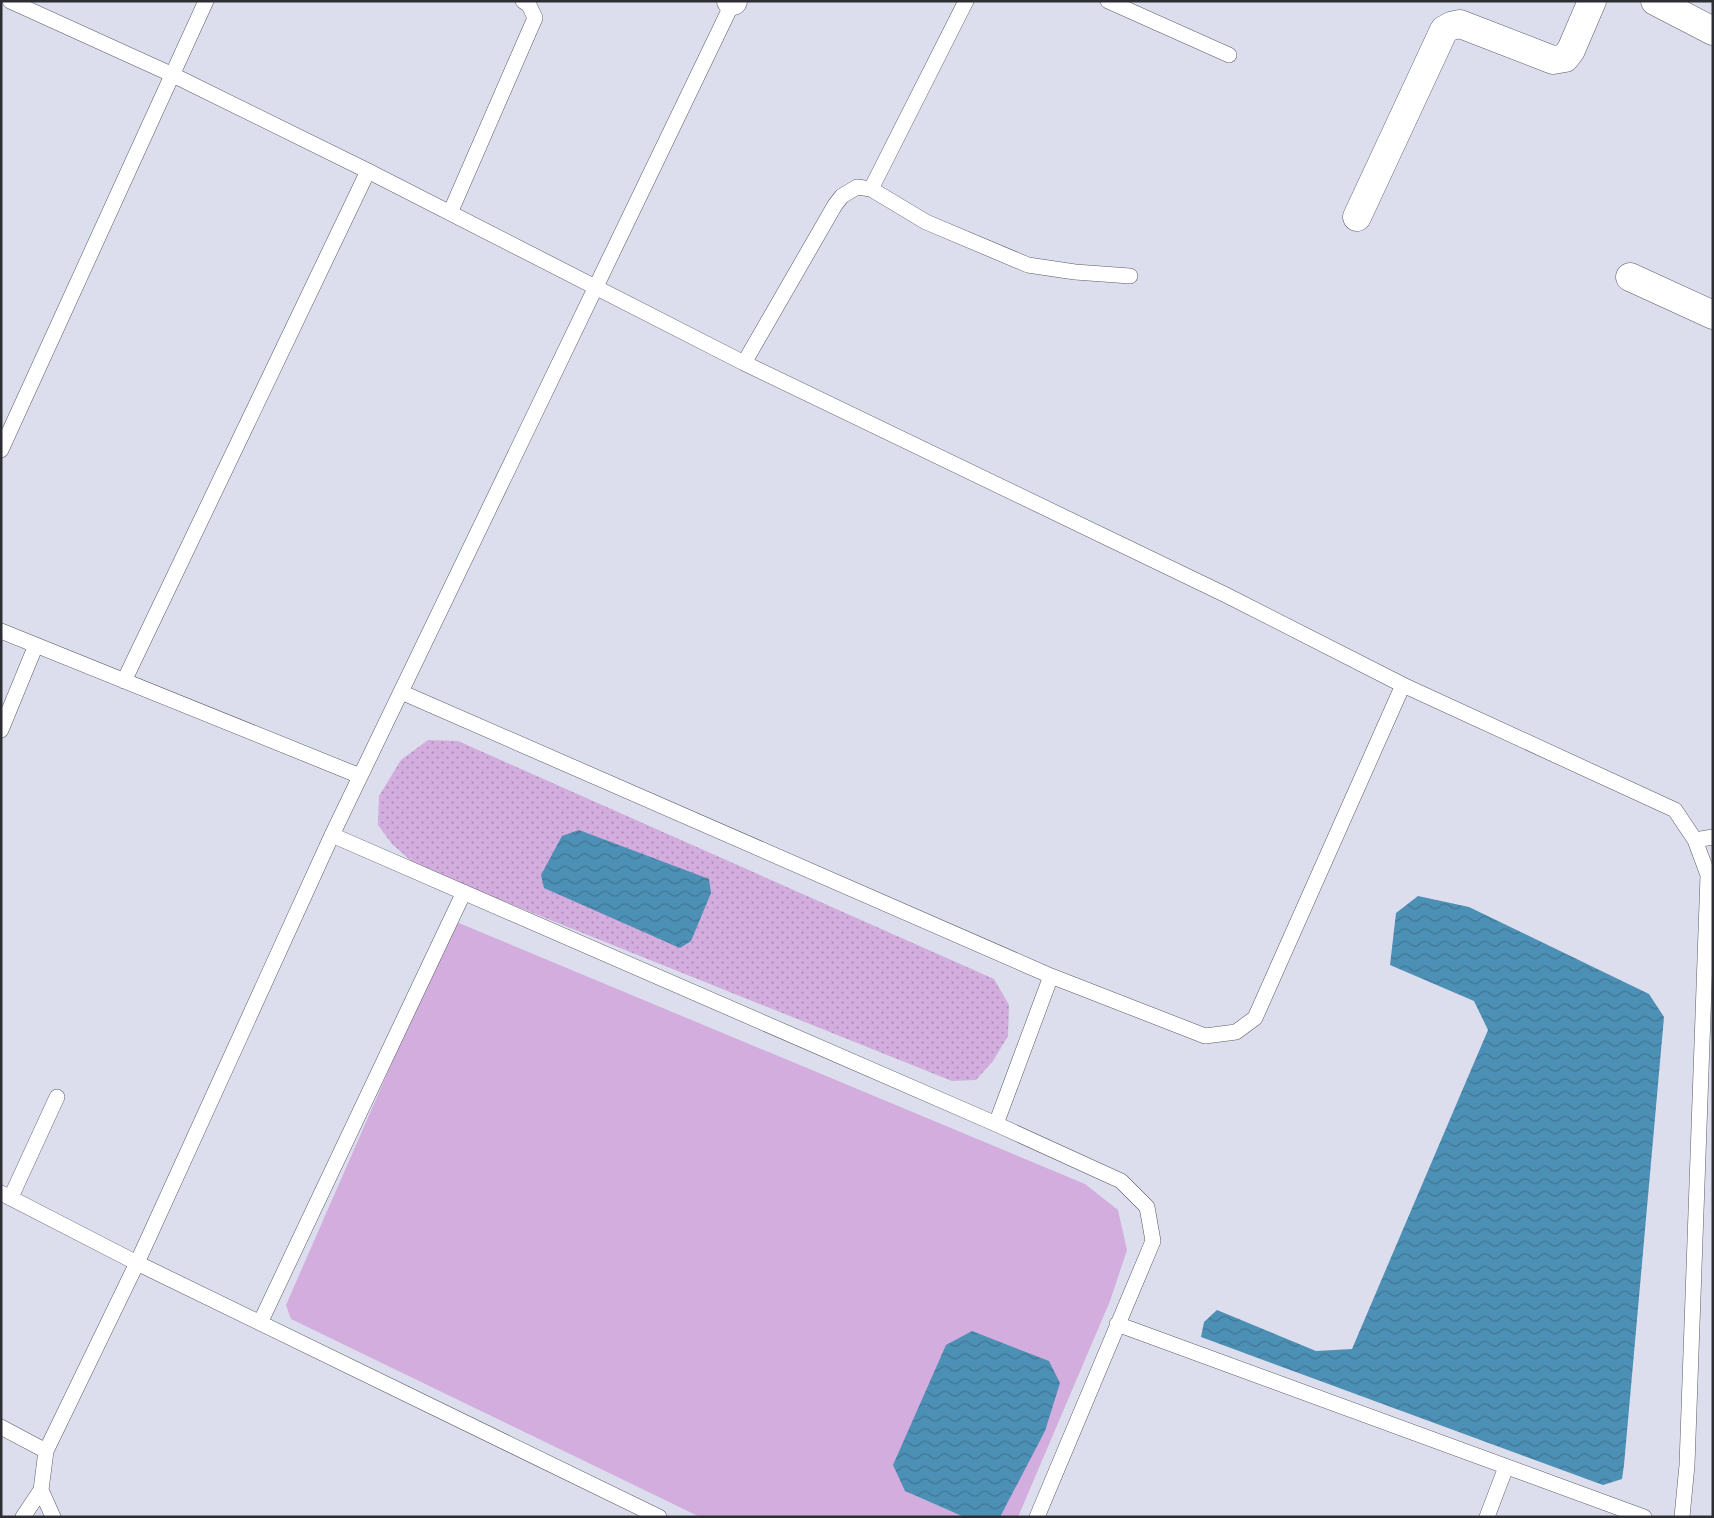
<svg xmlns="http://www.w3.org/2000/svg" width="1714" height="1518" font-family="Raleway,sans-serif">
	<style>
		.grass { fill: #d2addd }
		.park { fill: url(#park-dots) }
		.water { fill: url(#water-waves) }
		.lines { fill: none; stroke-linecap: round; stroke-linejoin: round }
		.lane-casing { stroke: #595b67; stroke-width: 16 }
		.street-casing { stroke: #595b67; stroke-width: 29 }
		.secondary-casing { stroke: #595b67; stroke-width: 29 }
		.lane { stroke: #fff; stroke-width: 15 }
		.street { stroke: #fff; stroke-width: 28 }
		.secondary { stroke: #fff; stroke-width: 28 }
	</style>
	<defs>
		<pattern id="park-dots" width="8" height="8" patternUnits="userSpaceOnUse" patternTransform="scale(1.25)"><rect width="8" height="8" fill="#d2addd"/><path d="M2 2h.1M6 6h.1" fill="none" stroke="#ab8db4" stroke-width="1.8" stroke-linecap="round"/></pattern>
		<pattern id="water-waves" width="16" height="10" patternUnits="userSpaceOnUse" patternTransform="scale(1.25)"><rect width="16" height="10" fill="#4d90b6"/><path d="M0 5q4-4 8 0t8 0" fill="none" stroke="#407695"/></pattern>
	</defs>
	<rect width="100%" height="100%" fill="#dcdeed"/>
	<path class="grass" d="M454,921l631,263 33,26 9,40 -17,51 -92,216h-18l-95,-26 59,26h-264l-409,-198 -5,-14z"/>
	<path class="park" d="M428,740l30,1 536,238 15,26 -1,31 -15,25 -17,19 -24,1 -534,-214 -26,-23 -14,-19 1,-29 22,-36z"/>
	<path class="water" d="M579,830l130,49 2,14 -20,48 -11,7 -136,-60 -3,-13 21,-39z
		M1418,896l51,11 180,87 15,23 -40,448 -2,14 -19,6 -402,-148 3,-15 13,-12 99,41 36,-2 136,-319 -14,-29 -84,-36 6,-52z
		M972,1331l77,30 11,22 -15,48 -45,86h-36l-59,-26 -12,-26 53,-120z"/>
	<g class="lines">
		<defs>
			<path id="lane" d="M10,1l163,74 195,96 376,192 482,232 177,90 272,125 20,30 13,35 -21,590 -5,52
				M1108,1l121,54
				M871,189l95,-188
				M450,213l85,-195 -6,-13 -6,-4
				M744,363l91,-158 7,-9 15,-9 14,2 55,33 102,43 47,7 55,4
				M1,450l205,-449
				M1,631l359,145
				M124,681l244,-510
				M401,692l650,284 154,60 31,-4 19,-14 148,-333
				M1,730l35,-85
				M332,835l664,289 125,57 26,26 6,34 -116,276
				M1695,840l18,-3
				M996,1124l55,-148
				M1,1193l136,70 522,254
				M11,1197l46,-100
				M260,1323l204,-431
				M1117,1324l527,193
				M1,1427l45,24
				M23,1517l18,-27
				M53,1517l-12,-27 5,-39 91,-188 195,-428 401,-833
				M1487,1517l19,-50"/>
			<path id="street" d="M1655,1l58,30
				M1357,217l87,-187 7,-4 9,-2 93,36 12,-2 6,-8 21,-49
				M1630,277l83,38"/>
			<path id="secondary" d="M731,1h2"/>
		</defs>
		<use href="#lane" class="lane-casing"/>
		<use href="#street" class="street-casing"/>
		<use href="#secondary" class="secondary-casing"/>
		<use href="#lane" class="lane"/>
		<use href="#street" class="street"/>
		<use href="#secondary" class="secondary"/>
	</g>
	<rect width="1714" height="1518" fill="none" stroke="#2d2e34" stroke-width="5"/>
</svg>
